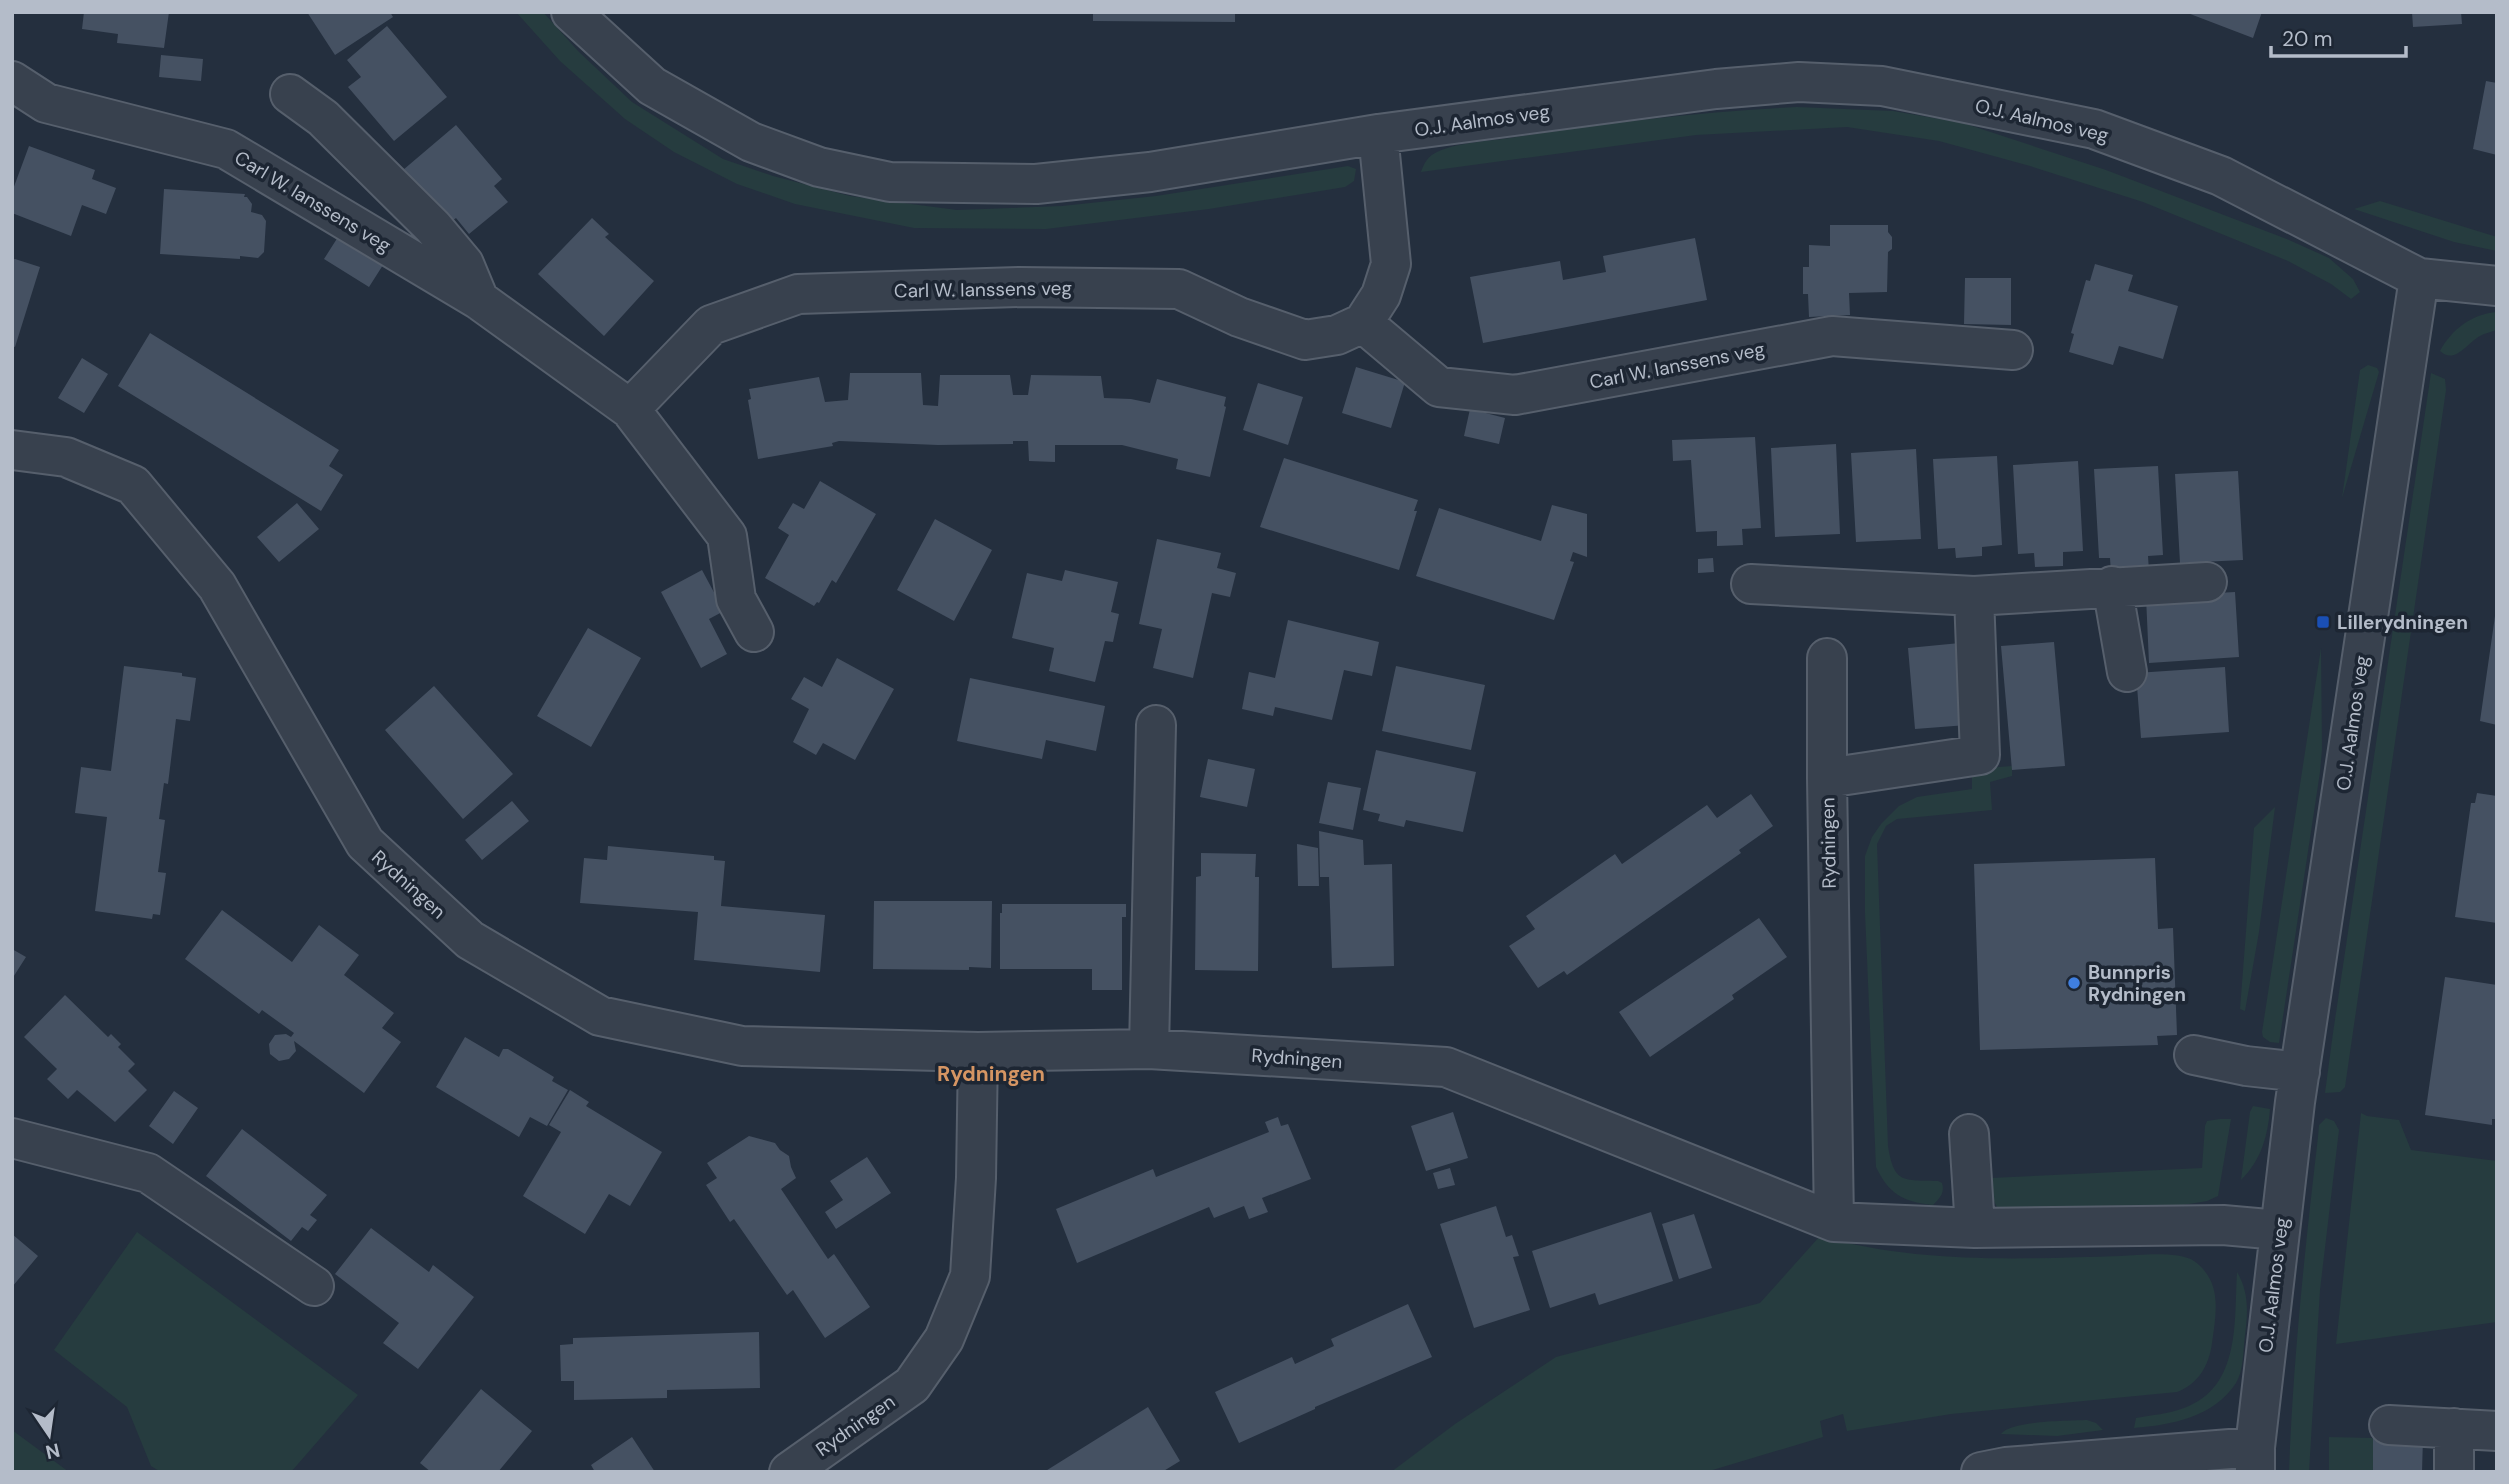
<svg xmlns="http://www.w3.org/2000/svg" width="2509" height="1484" font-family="'DM Sans',sans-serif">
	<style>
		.green { fill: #263c3f }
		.building { fill: #455162 }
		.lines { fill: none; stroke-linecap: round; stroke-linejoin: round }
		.minor-casing { stroke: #565f6c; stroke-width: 42 }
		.minor { stroke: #38414e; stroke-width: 38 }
		.transit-dot { fill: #1a4fb4; stroke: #1d2633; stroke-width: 2.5 }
		.shop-dot { fill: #3f7fe0; stroke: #1d2633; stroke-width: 2.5 }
		.labels { text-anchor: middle; stroke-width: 7; stroke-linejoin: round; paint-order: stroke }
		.street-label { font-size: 19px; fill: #b4bcc9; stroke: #1d2633 }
		.poi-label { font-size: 19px; font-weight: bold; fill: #b4bcc9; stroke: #1d2633; text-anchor: start }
		.neighbourhood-label { font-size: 21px; font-weight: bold; fill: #d59563; stroke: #1d2633 }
	</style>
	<rect width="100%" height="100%" fill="#242f3e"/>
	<path class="green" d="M516,12h27l35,39 54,51 91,57 50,17 77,20 107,14 105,-4 94,-10 192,-30 8,3 -2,12 -9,6 -136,22 -163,20 -132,-1 -119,-24 -58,-20 -63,-32 -49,-33 -65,-58z
		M1797,107l96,4 70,12 143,47 183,70 40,18 24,21 7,13 -9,7 -20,-15 -43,-23 -145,-59 -113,-36 -91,-25 -92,-14 -151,8 -275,37c3,-9 7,-16 16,-20 20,-10 56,-11 79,-15 93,-15 187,-25 281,-30z
		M2380,201l117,36v14l-43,-9 -100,-33z
		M2497,312v18c-6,2 -12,3 -17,6 -13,7 -25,29 -40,15 12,-22 32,-37 57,-39z
		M2368,365l9,3 2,4 -37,126 18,-128z
		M2431,373l14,6 1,11 -101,697 -5,5 -15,1 8,-60z
		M2321,648l1,101 -2,23 -41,271 -9,-1 -7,-5 -1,-5z
		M2012,766v10l-22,6 2,28 -95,9 -11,7 -9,18 11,302c6,38 15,34 50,35l4,2c3,10 -2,15 -9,22 -30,-3 -44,-11 -57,-38l-11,-254v-57l7,-19 9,-13 18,-18 18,-9 55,-8v-20z
		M2275,807l-16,125 -14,79 -5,-2 14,-181z
		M2253,1106l17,3c-2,26 -9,52 -29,71l9,-68z
		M2361,1113l6,3 32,4 12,30 86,11v161l-161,22z
		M2326,1118l8,3 5,9 -19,160 -11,182h-20c4,-112 16,-224 29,-335l1,-12z
		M2220,1119h11l-13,77 -11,5 -24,4 -168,3 -18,-1 -6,-12v-17l211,-10 3,-42 2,-5z
		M137,1232l221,163 -67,77h-130l-10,-6 -24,-59 -73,-57z
		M1820,1236c98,28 200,23 301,20 18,-1 58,-5 73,5 29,21 22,52 18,82 -3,23 -14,41 -35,49l-226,22 -104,17 -4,-17 -23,7 3,16 -117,35h-315l64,-48 101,-67 204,-54z
		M2237,1272c12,20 11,40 8,63 -2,15 -1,35 -9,48 -22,34 -65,42 -102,45l2,-10c16,-3 32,-4 48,-10 57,-21 50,-86 53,-136z
		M2087,1420l9,3 7,7 -46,6 -56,-2c10,-14 69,-13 86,-14z
		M12,1430l57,42h-57z
		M2329,1437l44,1v34h-44z"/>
	<path class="building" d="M84,12h85l-5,36 -47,-5 1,-9 -36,-5z
		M307,12h83l3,5 -58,38z
		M1093,12h142v10l-142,-1z
		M2185,12h77l-9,26z
		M2412,12h49l1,12 -49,3z
		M387,26l60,71 -53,44 -46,-54 13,-10 -14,-17z
		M161,55l42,4 -2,22 -42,-4z
		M2486,81l11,2v72l-24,-6z
		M456,125l46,54 -8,7 14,16 -39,32 -13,-16 -8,6 -45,-54z
		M29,146l66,24 -3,9 24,9 -10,26 -24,-9 -11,31 -59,-23v-21z
		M164,189l81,5 -1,3h3l5,7 -1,8 11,3 4,6 -2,31 -6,6 -18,-2v3l-80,-5z
		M592,218l17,16 -4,3 49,44 -50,55 -66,-62z
		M1830,225h58v7l4,5v12l-4,3 -1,40 -38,1 1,22 -41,2 -1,-23h-5v-27h6v-22l21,1z
		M338,237l45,28 -14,22 -45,-28z
		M1695,238l12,62 -224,43 -13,-66 90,-16 3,19 43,-8 -3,-16z
		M15,259l25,8 -25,80 -3,-1v-86z
		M2095,264l38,11 -5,16 50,15 -15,53 -44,-13 -6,19 -44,-13 5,-18 -3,-1 15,-53 4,1z
		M1965,278h46v47l-47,-1z
		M150,333l189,117 -10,16 14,9 -22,36 -203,-125z
		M82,358l26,16 -24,39 -26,-15z
		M1356,367l49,15 -14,46 -49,-15z
		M850,373h71l2,32 15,1 2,-31h70l3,20h15l3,-20 70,1 3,22 27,1 19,4 7,-24 69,18 -2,9 2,1 -16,70 -34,-8 2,-10 -56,-14h-67v17l-26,-1 -1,-20h-15v3l-75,1 -99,-4 -7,2 1,3 -75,13 -10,-59 3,-1 -2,-10 70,-12 6,25 23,-2z
		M1258,383l45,14 -15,48 -45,-15z
		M1470,409l35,9 -6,26 -35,-8z
		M1755,437l6,91 -19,1 1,16 -26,1v-15l-21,1 -5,-72 -18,1 -1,-21z
		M1836,444l4,90 -65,3 -4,-89z
		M1916,449l5,90 -65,3 -5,-89z
		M1997,456l5,89 -20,2v9l-26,2 -1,-10 -17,1 -5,-90z
		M1284,458l134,42 -4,11h3l-18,59 -139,-43z
		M2078,461l5,90 -20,1v14l-28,1 -1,-14 -16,1 -5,-89z
		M2158,466l5,89 -15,1 1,15 -38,2 -1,-15h-11l-5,-89z
		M2238,471l5,89 -63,3 -5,-89z
		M820,481l56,33 -40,69 -4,-3 -13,23 -2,-1 -3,4 -49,-28 24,-43 -11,-7 15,-25 11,6z
		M297,503l22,26 -40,33 -22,-25z
		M1552,505l35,9v43l-14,-5 -3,9 4,1 -20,58 -138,-44 23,-68 102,33z
		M935,519l57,31 -38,71 -57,-31z
		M1157,539l64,14 -4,15 19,5 -6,24 -18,-4 -19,85 -40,-10 9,-39 -23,-5z
		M1713,558l1,14 -16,1v-14z
		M702,570l22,41 -15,8 18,35 -26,14 -40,-76z
		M1065,570l53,12 -7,30 8,2 -6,28 -8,-1 -10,41 -46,-11 5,-23 -42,-10 15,-65 35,8z
		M2235,592l4,65 -90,6 -3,-66z
		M2495,616h2v109l-17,-4z
		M1288,620l91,22 -7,34 -28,-6 -12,50 -57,-13 -2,9 -31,-7 7,-37 26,6z
		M588,628l53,30 -50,89 -54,-31z
		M2054,642l11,124 -53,4 -11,-124z
		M1960,643l7,82 -52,4 -7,-81z
		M837,658l57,31 -39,71 -32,-17 -7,12 -23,-13 16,-33 -18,-10 13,-22 18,10z
		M124,666l58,7v3l14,2 -6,43 -14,-2 -8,65 -4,-1 -5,36 6,1 -7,52 8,1 -6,42 -7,-1 -1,5 -57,-8 12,-94 -32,-4 6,-46 30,4z
		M1396,666l89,19 -14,65 -89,-19z
		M2225,667l4,65 -88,6 -5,-65z
		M970,678l135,28 -9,45 -50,-11 -4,19 -85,-18z
		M434,686l79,88 -50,45 -78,-89z
		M1376,750l100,22 -13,60 -57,-12 -2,7 -26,-6 2,-7 -17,-4z
		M1208,759l47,10 -8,38 -47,-10z
		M1328,782l33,6 -8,42 -34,-7z
		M2477,793l20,3v127l-42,-6 16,-114h4z
		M1751,794l22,32 -34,24 2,3 -174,122 -3,-4 -26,17 -29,-42 26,-17 -9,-13 89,-62 7,10 85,-59 10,13z
		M512,801l17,20 -47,39 -17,-20z
		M1319,831l44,9 1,25 28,-1 2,102 -62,2 -3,-91h-9z
		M1297,844l21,4 1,38h-21z
		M608,846l106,10v4l11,1 -4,45 104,9 -5,57 -126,-12 4,-48 -118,-9 4,-45 23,2z
		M1201,853l55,1 -1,23h4l-1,94 -63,-1 1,-93 5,-1z
		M2155,858l3,71 15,-1 4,107 -20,1 1,9 -178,5 -6,-186z
		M874,901h118l-1,67 -22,-1v3l-96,-1z
		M1002,904h124v13h-4v73h-30v-21h-92v-56h2z
		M222,910l70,52 27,-37 40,30 -15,20 50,38 -12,15 19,14 -37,51 -70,-52 2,10 -7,8 -10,2 -9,-7 -1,-10 6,-9 11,-1 5,3 3,-4 -32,-23 -3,4 -74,-55z
		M1759,918l28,39 -55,38 2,4 -84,58 -31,-45z
		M12,949l14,8 -14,22z
		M2445,977l52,8v134h-5v6l-67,-10z
		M65,995l43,42 3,-3 10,10 -3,3 17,17 -7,7 19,19 -32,32 -38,-32 -9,9 -21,-20 10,-10 -33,-32z
		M465,1037l34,20 4,-8h5l46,28 -2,4 16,9 -21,36 -17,-9 -11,20 -83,-50z
		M570,1090l19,12 -3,4 76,46 -32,54 -21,-12 -24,40 -62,-38 38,-64 -12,-7z
		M174,1091l24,17 -25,36 -24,-18z
		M1453,1112l15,46 -42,13 -15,-45z
		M1278,1117l3,9 7,-2 23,55 -49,19 6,14 -19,7 -5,-13 -30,12 -5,-11 -132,56 -21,-54 97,-40 3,8 113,-45 -4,-10z
		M242,1129l85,66 -17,20 7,5 -9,11 -6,-4 -11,14 -85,-65z
		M749,1136l26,7 5,7 9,6 2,11 5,11 -15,11 47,70 6,-5 36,53 -45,31 -32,-48 -6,5 -53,-76 -4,3 -24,-37 11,-7 -10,-15z
		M867,1157l24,36 -55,36 -11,-17 18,-12 -13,-19z
		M1450,1168l5,17 -17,4 -5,-16z
		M1496,1206l10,31 6,-2 7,21 -6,1 17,53 -56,18 -34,-104z
		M1651,1212l22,69 -74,24 -4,-12 -45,15 -18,-57z
		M1694,1214l18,54 -33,11 -17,-55z
		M371,1228l58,44 4,-7 41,32 -56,72 -35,-26 16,-20 -64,-49z
		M12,1234l26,22 -26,31z
		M1408,1304l24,53 -117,50v2l-76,34 -24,-51 77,-35 3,7 39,-18 -3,-7z
		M759,1332l1,56 -93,2v8l-93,2v-19h-13l-1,-36 13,-1v-6z
		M481,1389l51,42 -34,41h-67l-11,-9z
		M1148,1407l32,54 -18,11h-118z
		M632,1437l23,35h-60l-4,-7z
		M2373,1438h50l-1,34h-49z"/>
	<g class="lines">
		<defs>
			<path id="minor" d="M571,12l81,74 99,56 68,25 71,15 146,2 114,-12 228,-38 338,-45 83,-7 83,4 212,43 127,47 198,102 78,8
				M12,81l34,22 180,46 253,151 151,109 97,127 9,63 18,33
				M290,94l33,24 110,109 31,37 15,36
				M1363,323l76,64 76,8 317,-59 181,14
				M630,409l81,-84 87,-31 222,-7 159,2 60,28 66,23 32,-5 26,-12 18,-28 10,-31 -13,-130
				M12,450l54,7 67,28 84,101 148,257 105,97 130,76 142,30 236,6 171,-3 297,18 388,155
				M1751,584l223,12 6,159 -153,23 7,444 141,6 248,-3 56,5
				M2112,586l15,86
				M1974,596l233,-14
				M1827,658v120
				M1149,1049l7,-324
				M2194,1055l52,11 54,6
				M1969,1134l6,94
				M12,1138l136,35 166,113
				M2389,1425l108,6
				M789,1472l123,-87 32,-46 26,-63 6,-98 2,-126
				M1981,1472l25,-5 249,-20
				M2255,1472v-25l40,-345 124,-824
				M2454,1472v-44"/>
		</defs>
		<use href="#minor" class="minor-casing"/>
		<use href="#minor" class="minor"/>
	</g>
	<rect class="transit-dot" x="2316" y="615" width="14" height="14" rx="3.5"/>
	<circle class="shop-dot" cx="2074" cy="983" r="7"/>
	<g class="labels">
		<g class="street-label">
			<text transform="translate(1482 120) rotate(-8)" y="7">O.J. Aalmos veg</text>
			<text transform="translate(2042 120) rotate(13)" y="7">O.J. Aalmos veg</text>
			<text transform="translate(313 201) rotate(31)" y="7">Carl W. Ianssens veg</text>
			<text transform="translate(983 289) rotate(-1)" y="7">Carl W. Ianssens veg</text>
			<text transform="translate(1677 365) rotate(-11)" y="7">Carl W. Ianssens veg</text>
			<text transform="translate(2352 723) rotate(-82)" y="7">O.J. Aalmos veg</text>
			<text transform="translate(1828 843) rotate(-91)" y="7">Rydningen</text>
			<text transform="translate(409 884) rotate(42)" y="7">Rydningen</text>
			<text transform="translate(1297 1058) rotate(4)" y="7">Rydningen</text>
			<text transform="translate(2273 1285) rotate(-83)" y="7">O.J. Aalmos veg</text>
			<text transform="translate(855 1425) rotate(-35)" y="7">Rydningen</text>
		</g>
		<g class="poi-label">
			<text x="2337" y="629">Lillerydningen</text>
			<text x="2088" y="979">Bunnpris<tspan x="2088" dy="22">Rydningen</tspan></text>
		</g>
		<g class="neighbourhood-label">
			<text x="991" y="1081">Rydningen</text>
		</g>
	</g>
	<rect width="2509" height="1484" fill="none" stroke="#b4bcc9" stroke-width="28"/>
	<g transform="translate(49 1435) rotate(167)" stroke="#1d2633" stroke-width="5" paint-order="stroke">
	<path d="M0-5L12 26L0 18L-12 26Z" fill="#b4bcc9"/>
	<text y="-10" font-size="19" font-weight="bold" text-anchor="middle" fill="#b4bcc9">N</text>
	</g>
	<path d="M2271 46v10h135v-10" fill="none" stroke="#b4bcc9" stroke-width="3.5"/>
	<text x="2282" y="46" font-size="21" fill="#b4bcc9" stroke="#1d2633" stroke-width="5" paint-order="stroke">20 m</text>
</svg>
